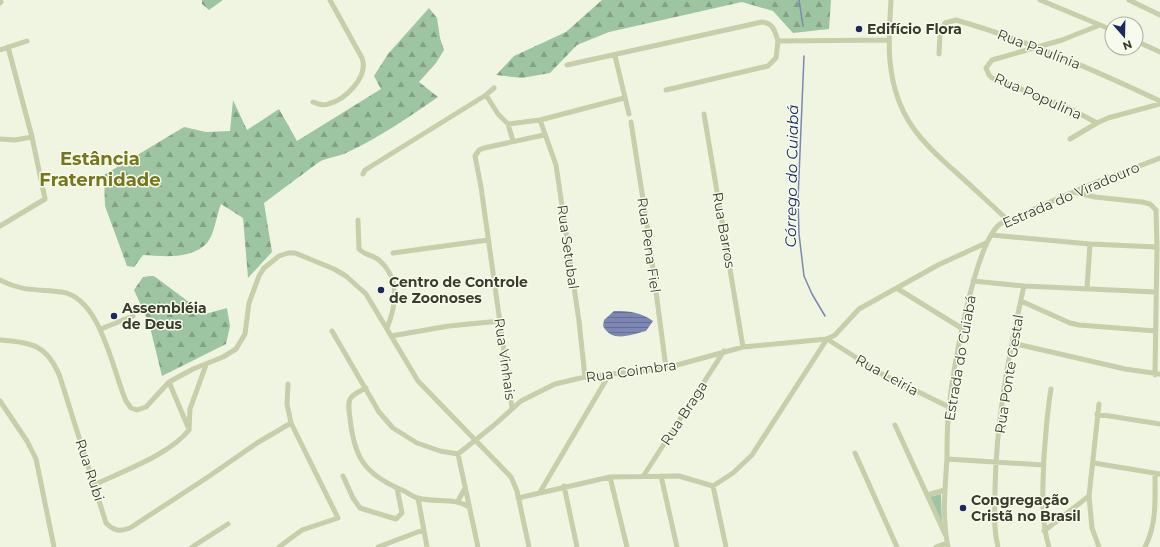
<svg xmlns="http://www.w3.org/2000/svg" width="1160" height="547" font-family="Montserrat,sans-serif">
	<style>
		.forest { fill: url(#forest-firs) }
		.green { fill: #9ec5a2 }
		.water { fill: url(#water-rules) }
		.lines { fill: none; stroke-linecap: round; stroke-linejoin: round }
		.stream { stroke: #7c87b4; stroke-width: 1.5 }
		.minor { stroke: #c6ceaa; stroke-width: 5 }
		.poi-dot { fill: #1c2860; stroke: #f7fbed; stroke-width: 1.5 }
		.labels { text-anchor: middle; stroke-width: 3; stroke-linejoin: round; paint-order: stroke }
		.poi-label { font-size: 14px; font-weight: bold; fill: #3a3b2a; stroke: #f7fbed; text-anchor: start }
		.street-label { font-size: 14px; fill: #3a3b2a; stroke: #f7fbed }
		.water-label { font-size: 15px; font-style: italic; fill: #1c2860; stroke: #f7fbed }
		.district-label { font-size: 18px; font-weight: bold; fill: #76761b; stroke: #f7fbed }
	</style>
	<defs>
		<pattern id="forest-firs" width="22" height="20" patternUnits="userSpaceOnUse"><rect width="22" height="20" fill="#9ec5a2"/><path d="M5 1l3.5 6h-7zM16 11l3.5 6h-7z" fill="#82a184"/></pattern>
		<pattern id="water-rules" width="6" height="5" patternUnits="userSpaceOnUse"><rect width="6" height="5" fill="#7c87b4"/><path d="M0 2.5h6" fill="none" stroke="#677093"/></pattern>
	</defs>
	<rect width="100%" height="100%" fill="#eff5e0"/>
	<path class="forest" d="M202,0h21l-14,10 -7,-6z
		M602,0h229l-2,29 -36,4 -20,-22 -31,-9 -133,30 -32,13 -27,28 -28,5 -26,-3 18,-19 52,-24z
		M429,8l8,10 3,20 4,12 -8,13 -17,19 19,15c-29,20 -58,40 -90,55 -9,5 -20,5 -29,10l-55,41 8,49 -24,26 -5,-60 -22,-14c-5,12 -6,29 -14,39 -16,17 -44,13 -64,12l-9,12 -7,-1 -22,-60 -1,-31 80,-48 22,5 24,-1 3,-31 14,30 32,-21 18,32 84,-52 -7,-13 14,-22z
		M154,276l51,38 22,-6 3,18 -4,18 -64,32 -13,-53 -15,-33 9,-13z"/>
	<path class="green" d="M941,494l1,31 -13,-28z"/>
	<path class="water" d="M614,311c15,0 27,1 39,10l-7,10c-16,4 -34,12 -43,-5l1,-6z"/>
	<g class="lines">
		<path class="stream" d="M799,0l4,26
			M804,56l-6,144 1,34 5,42 8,18 13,22"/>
		<path class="minor" d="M891,0c-1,20 -3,41 -1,61 5,55 30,80 69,114 17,15 33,31 50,46
			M1040,0l72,30
			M1129,0l31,15
			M0,3l1,-1
			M1136,41l24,11
			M0,50l27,-9
			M939,54l1,-20 5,-11 11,-3c70,20 138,50 204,81
			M615,56l14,58
			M567,65l195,-43c11,1 13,9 16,19l111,-1
			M666,90l102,-24 8,-8 2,-17
			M486,95l12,19 10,10 5,17
			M313,102c5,2 10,4 15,2 17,-4 41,-27 34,-46l-32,-58
			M704,114l39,233
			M540,120l16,45 23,156 6,56
			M631,122l18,116 17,130
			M1097,123l-30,-16 -75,-29 -3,-3 -3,-7 6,-8 70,-20 38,-15
			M508,124l32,-4 84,-22
			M0,139l15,1 17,-3
			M1070,139l27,-16 11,-5 52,-14
			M363,174l2,-4 121,-75 8,-7
			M1073,192l22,5 47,5 8,2 6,6 1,37 -2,128
			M358,220l1,29c5,6 15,6 21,12 20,18 16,45 7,67
			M0,226l45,-27 -13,-62 -24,-90
			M991,235l99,9 67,3
			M393,253l95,-13
			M0,280c22,12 39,9 62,12 39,6 51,80 64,109l5,7 6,2 9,-3 23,-25 24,-13 30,-12 13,-8 9,-15 4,-31 10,-27 5,-8 15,-12 9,-3h7l39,16 12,7 20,18 52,87 93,96 6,14 12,56
			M973,281l51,5 132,6
			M1087,288l3,-44
			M898,289l65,40
			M1021,301l49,22 9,2 77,6
			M101,329l32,-13
			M332,331l47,81 14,16 24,15 23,8 18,3 35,-28 28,-25 34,-17 30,-7 81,-9 77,-21 84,-8 8,-4 24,-26 79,-44 48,-22
			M391,336l58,-10 51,-5
			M827,339l55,35 67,33
			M0,340c32,3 47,4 60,37l46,146c8,8 14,9 24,5l78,-51 49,-34 34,-20
			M1012,343l113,26 35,5
			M169,382l19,45
			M366,388c-18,9 -19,10 -16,30 4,39 14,56 52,72 5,2 11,7 16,8 18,5 36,-1 51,9
			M0,401l27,40 9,18 18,88
			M1099,404l-10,92 3,32 7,19
			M512,408l-31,-221 -6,-31 4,-6 5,-2 60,-13
			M1097,414l63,10
			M895,425l50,109
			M189,430l1,-21 16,-44
			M855,453l42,94
			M458,454l20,93
			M947,459l97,6
			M1094,463l66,11
			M644,475l80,-124
			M343,476l10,22 7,10 36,11 6,-6 -5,-25
			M661,476l16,71
			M610,477l17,70
			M94,485c29,-14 75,-30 95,-55
			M564,486l13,61
			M713,486l13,61
			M540,492l69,-117
			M927,495l18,-5
			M418,498l9,49
			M518,498l92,-21 69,-1 34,10 20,-13 19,-18 75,-116
			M458,501l7,-13
			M1044,531l45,-35
			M192,547l36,-23
			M279,547l23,-17 36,-12 -47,-95 -4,-19 1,-20
			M378,547l45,-17
			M936,547l11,-4
			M948,547c-6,-28 -3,-60 -1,-88 0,-17 0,-35 2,-52 4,-36 25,-163 51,-183l89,-39 71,-27
			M998,547c-5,-19 -3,-38 -3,-57 1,-69 14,-137 29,-204
			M1049,547c-9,-30 -6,-60 -5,-91 2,-23 3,-44 7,-67
			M1145,547c12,-23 10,-48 10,-74"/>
	</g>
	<g class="poi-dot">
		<circle cx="859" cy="29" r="4"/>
		<circle cx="381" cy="290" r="4"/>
		<circle cx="114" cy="316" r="4"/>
		<circle cx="963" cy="508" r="4"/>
	</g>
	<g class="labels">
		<g class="poi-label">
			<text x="867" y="34">Edifício Flora</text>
			<text x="389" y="287">Centro de Controle<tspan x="389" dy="16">de Zoonoses</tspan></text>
			<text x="122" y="313">Assembléia<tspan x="122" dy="16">de Deus</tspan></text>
			<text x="971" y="505">Congregação<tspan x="971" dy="16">Cristã no Brasil</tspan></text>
		</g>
		<g class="street-label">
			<text transform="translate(1039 49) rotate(21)" y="5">Rua Paulínia</text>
			<text transform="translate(1038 96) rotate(24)" y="5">Rua Populina</text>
			<text transform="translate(1071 195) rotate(-23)" y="5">Estrada do Viradouro</text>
			<text transform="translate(724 230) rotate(80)" y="5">Rua Barros</text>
			<text transform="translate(649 245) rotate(82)" y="5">Rua Pena Fiel</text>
			<text transform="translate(568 247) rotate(82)" y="5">Rua Setubal</text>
			<text transform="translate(960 358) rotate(-80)" y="5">Estrada do Cuiabá</text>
			<text transform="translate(505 359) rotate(82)" y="5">Rua Vinhais</text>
			<text transform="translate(631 371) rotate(-8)" y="5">Rua Coimbra</text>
			<text transform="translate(1009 374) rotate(-81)" y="5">Rua Ponte Gestal</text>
			<text transform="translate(887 375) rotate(29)" y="5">Rua Leiria</text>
			<text transform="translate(684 413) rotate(-57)" y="5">Rua Braga</text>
			<text transform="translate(90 470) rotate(72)" y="5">Rua Rubi</text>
		</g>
		<g class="water-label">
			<text transform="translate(792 176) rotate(-89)" y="5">Córrego do Cuiabá</text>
		</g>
		<g class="district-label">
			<text x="100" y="165">Estância<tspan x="100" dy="21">Fraternidade</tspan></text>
		</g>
	</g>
	<g transform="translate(1124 36) rotate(160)"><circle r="19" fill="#f7fbed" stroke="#abae9f"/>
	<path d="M0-3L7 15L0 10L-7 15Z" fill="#1c2860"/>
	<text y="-6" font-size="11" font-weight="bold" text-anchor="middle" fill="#3a3b2a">N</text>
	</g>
</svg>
